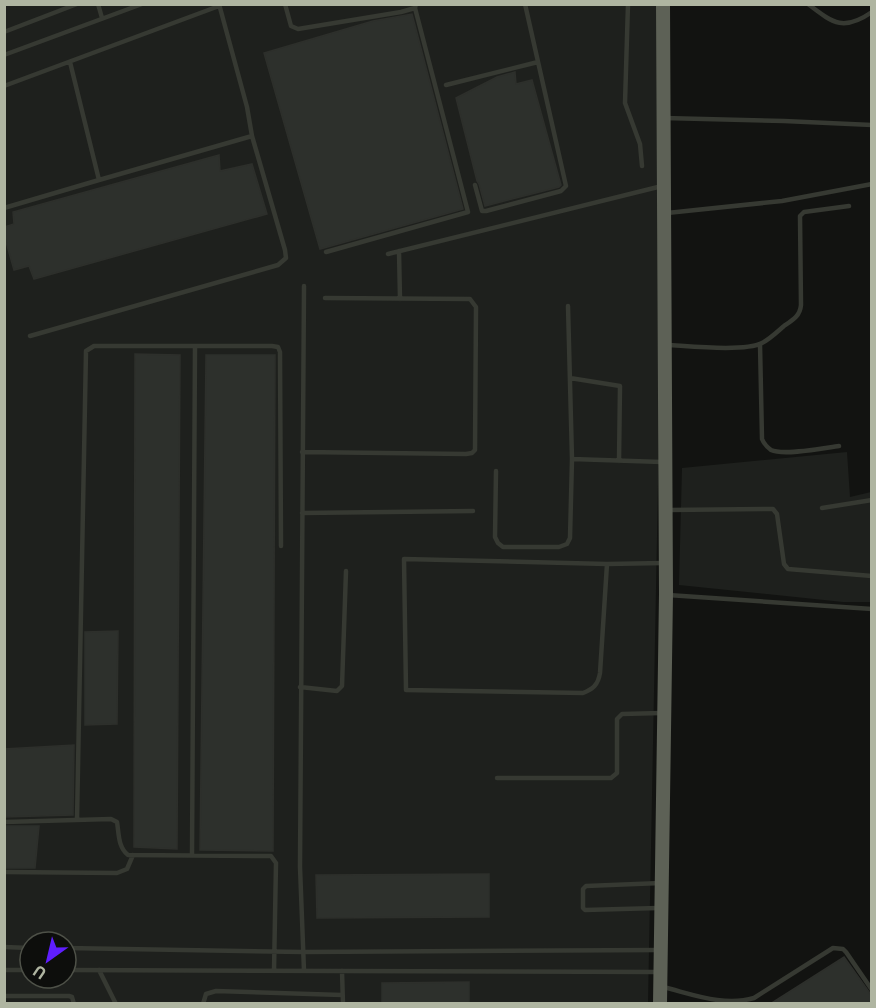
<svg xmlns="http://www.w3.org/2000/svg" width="876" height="1008" font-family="'Public Sans',sans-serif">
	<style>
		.built { fill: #1e201d; fill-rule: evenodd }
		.building { fill: #2d302c; stroke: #2d2f2b; stroke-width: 1.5 }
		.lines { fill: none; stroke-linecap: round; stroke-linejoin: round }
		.service { stroke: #363932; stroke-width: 4.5 }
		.trunk { stroke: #5d6156; stroke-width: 14 }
	</style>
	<rect width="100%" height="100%" fill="#121311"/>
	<path class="built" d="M5,5h652l7,169 -16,829 -643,1zM30,942h36v36h-36z
		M847,452l3,45 21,-5v110h-28l-164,-17 3,-117z"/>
	<path class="building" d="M412,14l51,195 -143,40 -56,-196 109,-32z
		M515,72l1,12 16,-4 29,105 -2,2 -74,19 -6,-22 -2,-3 -21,-83 41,-21z
		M219,155l1,16 32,-7 15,50 -233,65 -5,-13 -15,4 -10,-35v-8l10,-3 -1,-12z
		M135,354l45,1 -3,494 -43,-2z
		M206,355h69l-2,496 -73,-1z
		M118,631l-1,93 -32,1v-93z
		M74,745l-1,70 -69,2v-68z
		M4,826h35l-4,42h-31z
		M489,874v43l-172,1 -1,-43z
		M844,957l28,39v8h-102z
		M469,982v22h-87v-21z"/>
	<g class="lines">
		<path class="service" d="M98,4l4,14
			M285,4l6,22 7,3 103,-17 14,-4 1,-4
			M628,4l-3,99 15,41 2,22
			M808,4c25,19 35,28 64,8
			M4,32l73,-28
			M4,55l138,-51
			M446,85l92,-23
			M4,86l215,-80
			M664,118l120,3 88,4
			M99,180l153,-44
			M475,185l7,26h4l75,-20 5,-5 -41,-182
			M4,208l95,-28 -29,-118
			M667,213l115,-12 90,-17
			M399,251l1,48
			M326,252l142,-40 -53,-204
			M388,254l274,-68
			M568,306l4,153 90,3
			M30,336l248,-71 8,-7 -1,-8 -33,-114 -5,-29 -28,-103
			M760,344l2,95c2,5 5,8 9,11 13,6 53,-2 68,-4
			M668,345c20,1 77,7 94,-2 8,-4 15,-11 22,-17 9,-6 16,-10 17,-21l-1,-89 4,-4 45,-6
			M570,378l50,8 -1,75
			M302,452l164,2 6,-1 3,-3 1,-143 -6,-8 -145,-1
			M496,471l-1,66 3,6 5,4h56l8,-3 3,-6 2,-79
			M822,508l50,-8
			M668,510l105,-1 4,5 7,50 4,5 84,7
			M302,513l171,-2
			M607,564l-7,109c-2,12 -7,16 -17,20l-177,-3 -2,-131 203,5 56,-1
			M668,595l204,14
			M300,687l37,4 5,-5 4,-115
			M497,778h114l6,-5v-54l5,-5 39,-1
			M77,820l9,-469 8,-5h178l6,1 2,5 1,194
			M4,822l107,-3 6,3c2,12 1,25 11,33l143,1 5,7 -2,108
			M192,855l3,-509
			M4,872l113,1 10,-4 6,-14
			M658,908l-73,2 -2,-2v-19l3,-3 75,-3
			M4,947l26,1
			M66,948l237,4 357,-2
			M4,970h26
			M66,970l591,2
			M99,970l17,34
			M304,971l-4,-104 4,-581
			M342,971l1,33
			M663,987c29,7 61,20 91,11l79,-50 10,1 3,3 26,38
			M4,996h65l3,1 2,7
			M203,1004l3,-10 10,-3 126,4"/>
		<path class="trunk" d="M660,1004l6,-410 -3,-590"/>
	</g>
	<rect width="876" height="1008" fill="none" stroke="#afb5a1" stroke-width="12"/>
	<g transform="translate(48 960) rotate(214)"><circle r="28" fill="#0d0e0c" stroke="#4e5148" stroke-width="1.5"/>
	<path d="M0-4.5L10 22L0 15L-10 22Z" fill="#5f1eff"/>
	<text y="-9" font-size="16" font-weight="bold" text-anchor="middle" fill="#afb5a1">U</text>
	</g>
</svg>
